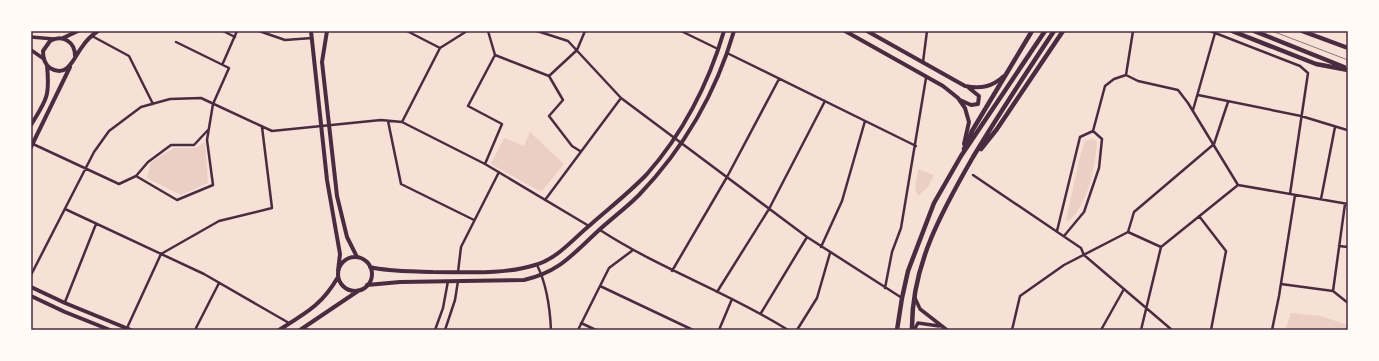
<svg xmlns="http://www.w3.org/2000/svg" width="1379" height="361" font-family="'Golos Text',sans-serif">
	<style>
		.green { fill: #ebcfc5 }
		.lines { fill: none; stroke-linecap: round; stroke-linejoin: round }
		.minor { stroke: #4a2c40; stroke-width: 2.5 }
		.tertiary { stroke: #4a2c40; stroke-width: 3.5 }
		.secondary { stroke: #4a2c40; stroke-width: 4 }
		.primary { stroke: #4a2c40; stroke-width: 4.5 }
		.trunk { stroke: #4a2c40; stroke-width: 4.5 }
		.tram { stroke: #8f747c; stroke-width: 1 }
		.neatline { fill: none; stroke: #4a2c40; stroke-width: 1.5 }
	</style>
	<rect width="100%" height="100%" fill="#f7e1d7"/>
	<path class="green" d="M530,132l34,32 -22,27h-3l-48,-27 13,-26 20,8z
		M1093,138l4,4c-2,26 -8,60 -28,79l-3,-1 13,-60 6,-19z
		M205,142l3,41 -27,12 -34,-17 4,-16 23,-14h21z
		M918,169l16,6 -6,12 -10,9 -3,-6z
		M1291,313l30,3 27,9v5h-63z"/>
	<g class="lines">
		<path class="minor" d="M223,31l12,6
			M259,31l26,9 27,-2
			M407,31l33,17
			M488,31l7,24 54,21
			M537,31l31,10 53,57 186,139 95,61
			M681,31l37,18
			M1210,31l90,35 8,7 -18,121
			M92,36l37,20 24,48
			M727,53l189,93
			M923,62l4,-31
			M223,63l14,-32
			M1126,75l7,-44
			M549,76l14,24 -14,16 23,30 8,5
			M549,76l28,-26 8,-19
			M1198,95l103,21 46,14
			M1193,110l22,-77
			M388,121l13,63 73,36
			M402,122l38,-74 27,-17
			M33,144l86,40 17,-8 41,24 36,-15 -6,-45 6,-36 16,-36 -53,-26
			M485,164l17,-40 -34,-18 27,-51
			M973,175l108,73 3,7 88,75
			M136,176l12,-14 23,-17h23l14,-15
			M1321,199l14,-72
			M545,200l76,-102
			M65,209l139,65 85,49
			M1199,216l27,35 -15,79
			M600,230c60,39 128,62 188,100
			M1057,231l23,-94 13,-6
			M1128,232l33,15
			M1064,236l20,-24 15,-44 3,-29 -9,-8 12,-45 9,-7 12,-4 12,6 40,9 10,13 50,82
			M1339,246l9,1
			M821,247l21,-46 23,-80
			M537,265c10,20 13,43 14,65
			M672,271l55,-94 52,-98
			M458,272l3,-25 38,-75
			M31,275l63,-123 15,-21 32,-24 29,-8 31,-1 71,33 109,-11 21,2 83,42 104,62
			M1281,284l52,7 15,12
			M600,286l93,44
			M885,288l7,-36 9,-24 25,-150
			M1333,291l12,-87
			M717,292l52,-83 56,-108
			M65,302l31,-78
			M761,313l46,-76
			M581,323l15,7
			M127,328l34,-74 58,-33 53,-13 -10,-81
			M304,328l4,2
			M195,330l24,-47
			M435,330l8,-22 5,-27
			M445,330l10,-30 3,-19
			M578,330l31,-62 24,-18
			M719,330l13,-31
			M797,330l20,-32 13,-45
			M1012,330l8,-34 44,-31 64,-33 6,-20 80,-68 14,-42
			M1101,330l23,-41
			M1141,330l20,-83 77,-62 110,19
			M1272,330l7,-34 16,-101"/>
		<path class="tertiary" d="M31,37l23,2
			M31,50l13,9
			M915,298l5,11 27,21
			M914,330l4,-7 21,3"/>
		<path class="secondary" d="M311,31l16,149 13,74 -2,17
			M327,31l-5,31 15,134 10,41 10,20
			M845,31l98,55 15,12 7,10 4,14 -5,22
			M867,31l98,55c16,3 27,1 39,-10
			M63,38l15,-7
			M75,56c0,-14 -12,-22 -25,-15l-7,10c0,7 1,13 7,17 18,11 24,-11 32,-21 4,-6 10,-12 16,-16
			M960,100l11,5 7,-1 1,-8 -10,-8
			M31,125c16,-26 19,-29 16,-60
			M31,147l39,-80
			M338 274a17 17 0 1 1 34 0a17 17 0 1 1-34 0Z
			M370,267c20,5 42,4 63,5 34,0 70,3 102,-7 22,-6 37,-25 54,-39 19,-17 40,-33 58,-52 36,-41 62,-92 77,-143
			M367,285l33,-3 124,-2c35,-8 48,-25 74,-49 13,-12 28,-23 41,-36 45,-47 77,-102 95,-164
			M31,287l34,16 66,27
			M31,296l34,16 45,18
			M279,330c27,-17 43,-25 59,-53
			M300,330l58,-39"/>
		<path class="primary" d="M1232,31l84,33 32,6
			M1254,31l90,36
			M1302,31l46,17"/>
		<path class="trunk" d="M964,149l8,-18 60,-100
			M981,149l16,-20 66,-98
			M897,330l5,-32 6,-27 26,-68 27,-47 84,-125
			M912,330c-1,-64 30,-119 61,-173 26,-43 53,-84 81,-126"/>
		<path class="tram" d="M1272,31l76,29"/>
	</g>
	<rect width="1379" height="361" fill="none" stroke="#fffaf5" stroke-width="64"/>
	<rect x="32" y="32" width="1315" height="297" class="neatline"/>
</svg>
